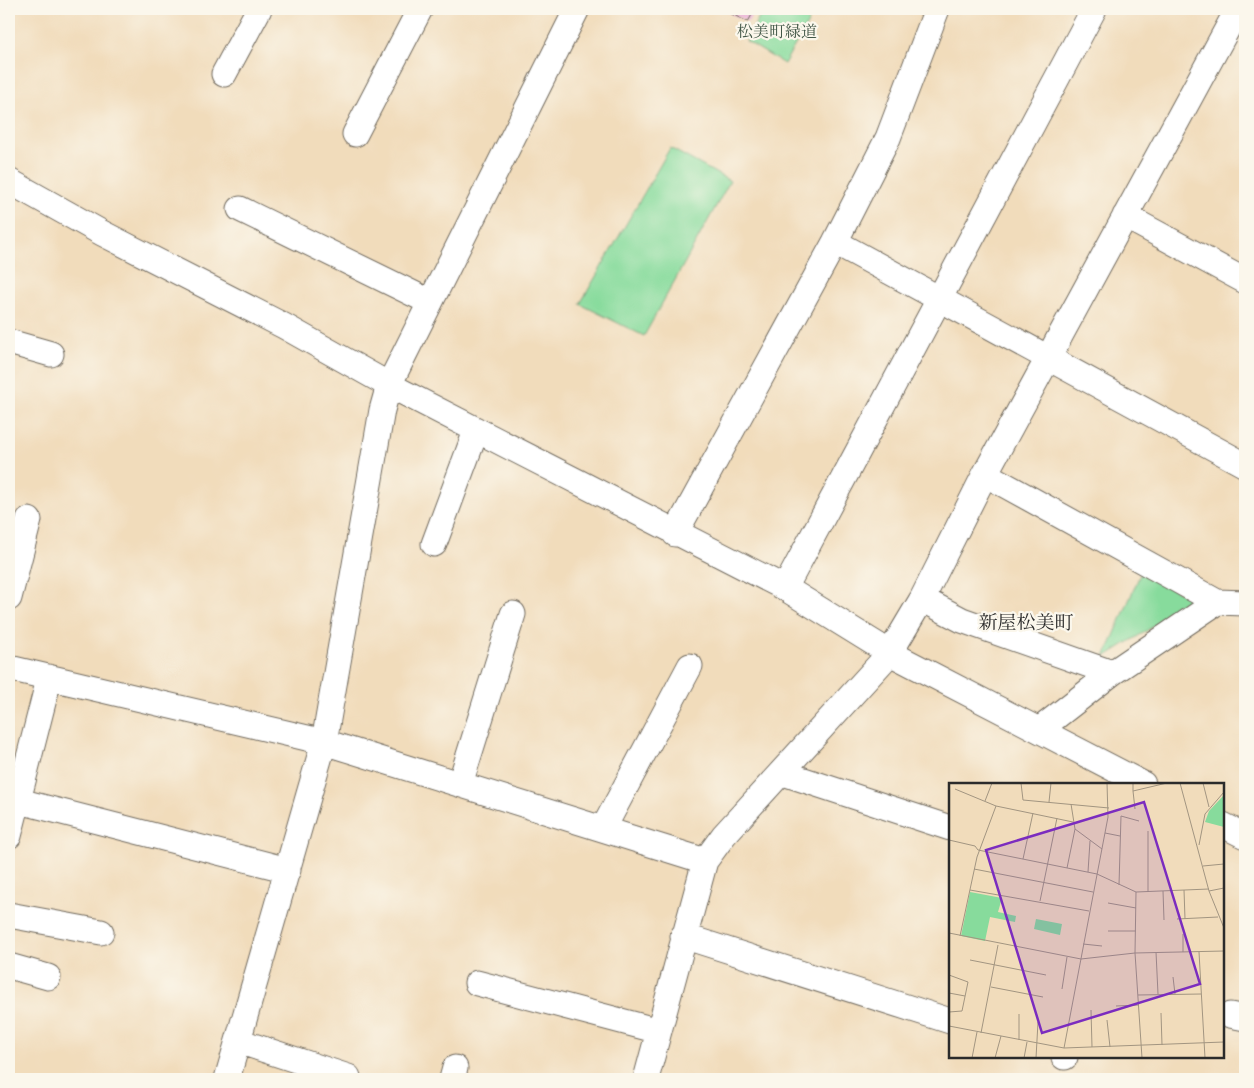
<svg xmlns="http://www.w3.org/2000/svg" width="1254" height="1088" font-family="'Libre Caslon Text','Noto Serif JP',serif">
	<style>
		.green { fill: #87db9c; stroke: #598364 }
		.building { fill: #e8aad3 }
		.lines { fill: none; stroke-linecap: round; stroke-linejoin: round }
		.minor-casing { stroke: #70695d; stroke-width: 27 }
		.minor { stroke: #fff; stroke-width: 25 }
		.labels { text-anchor: middle; stroke-width: 4.5; stroke-linejoin: round; paint-order: stroke }
		.park-label { font-size: 16px; fill: #425747; stroke: #fbf7ec }
		.quarter-label { font-size: 19px; fill: #2b2b2b; stroke: #fbf7ec }
		.inset-road { fill: none; stroke: #a29581; stroke-width: 1 }
		.view { fill: #7b2cbf; fill-opacity: 0.15; stroke: #7b2cbf; stroke-width: 2.5 }
		.inset-edge { fill: none; stroke: #2b2b2b; stroke-width: 2.5 }
	</style>
	<rect width="100%" height="100%" fill="#fbf7ec"/>
	<filter id="ink" filterUnits="userSpaceOnUse"><feTurbulence type="fractalNoise" baseFrequency=".02" numOctaves="2"/><feDisplacementMap in="SourceGraphic" scale="10" xChannelSelector="R" yChannelSelector="G"/><feConvolveMatrix kernelMatrix="1 2 1 2 8 2 1 2 1" color-interpolation-filters="sRGB"/></filter>
	<filter id="wash" filterUnits="userSpaceOnUse"><feTurbulence type="fractalNoise" baseFrequency=".0096" numOctaves="4" result="noise"/><feDisplacementMap in="SourceGraphic" scale="20" xChannelSelector="R" yChannelSelector="G"/><feGaussianBlur stdDeviation="1.12" result="paint"/><feColorMatrix in="noise" values="0 0 0 0 0 0 0 0 0 0 0 0 0 0 0 0 0 1.4 0 .05"/><feComposite in="paint" operator="in"/></filter>
	<g filter="url(#wash)">
		<rect width="100%" height="100%" fill="#f1dcbb"/>
		<path class="green" d="M764,9h52l-32,55 -38,-23z
			M670,148l60,33 -86,155 -64,-32z
			M1141,572l54,28 -90,57z"/>
		<g id="blocks">
			<path class="building" d="M721,9h34l-7,13z"/>
		</g>
	</g>
	<g filter="url(#ink)">
		<use href="#blocks" fill-opacity="0" stroke="#70695d" stroke-width="1"/>
		<g class="lines">
			<defs>
				<path id="minor" d="M224,74l35,-65
					M355,134l65,-125
					M9,181l93,52 182,93 105,59 396,203 105,65 253,131
					M240,209l190,93
					M1125,216l120,65
					M835,242l410,223
					M9,342l42,12
					M985,474l232,128
					M675,534l160,-292 53,-104 49,-129
					M434,544l42,-113
					M785,588l309,-579
					M9,598l20,-78
					M922,599l40,21 150,53
					M9,668l315,74 381,119
					M1039,730l73,-57 105,-71 28,1
					M783,773l167,55
					M460,784l53,-170
					M19,801l269,69
					M1223,825l22,11
					M603,829l87,-163
					M9,836l40,-157
					M9,915l92,17
					M683,936l267,85
					M9,966l39,11
					M477,983l182,48
					M1230,1015l15,3
					M238,1041l110,36
					M1064,1057h1
					M227,1079l97,-337 58,-332 7,-25 188,-376
					M452,1079l3,-11
					M646,1079l59,-218 19,-26 166,-182 32,-54 63,-125 253,-465"/>
			</defs>
			<use href="#minor" class="minor-casing"/>
			<use href="#minor" class="minor"/>
		</g>
	</g>
	<g class="labels">
		<g class="park-label">
			<text x="777" y="37">松美町緑道</text>
		</g>
		<g class="quarter-label">
			<text x="1026" y="629">新屋松美町</text>
		</g>
	</g>
	<g transform="translate(949 783)">
		<rect width="275" height="275" fill="#f1dcbb"/>
		<path d="M275,12v32l-19,-5 4,-11zM21,109l32,6 -4,14 18,4 -1,6 -25,-5 -5,24 -24,-5zM87,136l26,5 -2,11 -26,-6z" fill="#87db9c"/>
		<path class="inset-road" d="M72,0l2,17 86,8M184,0v8l34,-8M231,0l29,108 15,37M254,0l6,24M6,6l41,17M184,8l2,18M36,18l7,-18M100,19l2,-19M122,21l4,25 27,20M156,50l15,3M0,57l26,6 3,4 119,24 39,18 73,-3M250,62l6,-31 19,-22M74,76l10,-46M254,83l21,-2M118,85l8,-39M25,86l119,23M139,89l2,-31M170,102l2,-69 18,5M21,107l119,21M235,107l1,29M214,108l1,29M260,108l15,-3M187,109l-1,61 7,105M199,109v-61M91,118l17,-83M159,120l28,5M228,136l41,-2M159,148h28M0,150l132,26 54,-6 89,-2M11,153l17,-79 19,-51 77,16M134,161l19,2M207,169l2,42M234,169v-18M250,169l6,106M21,177l76,15M0,192l19,7 -6,29 -13,1M224,194l2,17M42,204l52,10M113,206l5,-32M0,210l16,3M189,212l63,-1M167,223l23,-1M142,227l1,37M212,230l1,32M70,231v26M158,237l3,27M0,243l115,22 160,-6M32,250l17,-88M115,265l44,-231 -1,-34M23,275l5,-26M46,275l6,-22M75,275l3,-16M87,275l2,-36"/>
		<path class="view" d="M195,19l56,182 -158,49 -56,-183z"/>
		<rect width="275" height="275" class="inset-edge"/>
	</g>
	<rect width="1254" height="1088" fill="none" stroke="#fbf7ec" stroke-width="30"/>
</svg>
